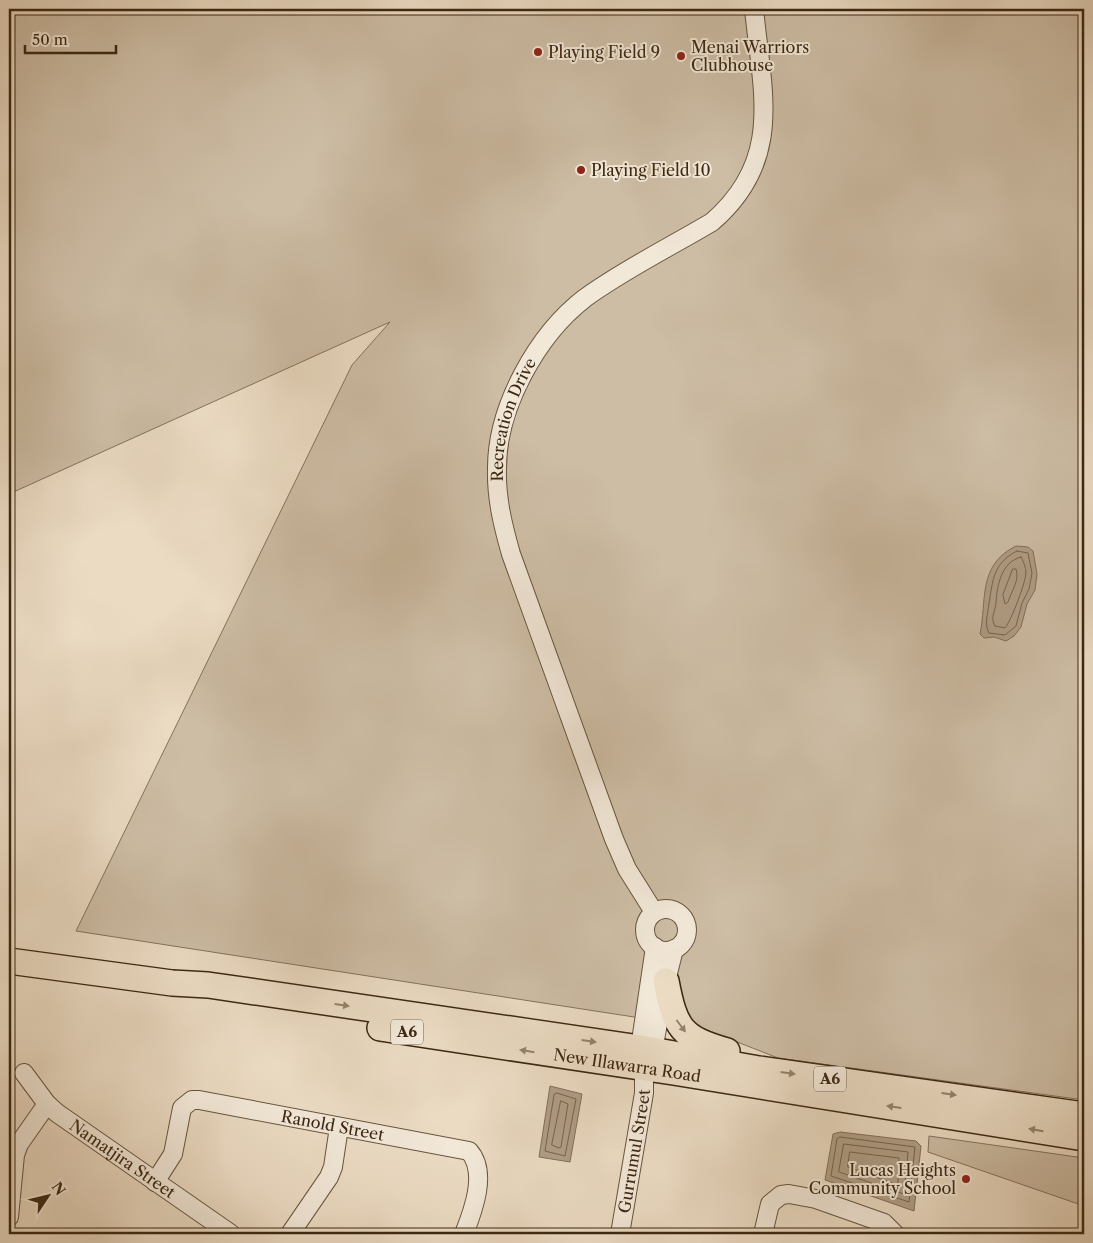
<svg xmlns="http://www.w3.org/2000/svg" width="1093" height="1243" font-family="'Libre Caslon Text',serif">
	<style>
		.green { fill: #cdbda5; stroke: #84725c }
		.water { fill: #b09e87; stroke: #826f58 }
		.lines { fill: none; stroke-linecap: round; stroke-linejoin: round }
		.shore { stroke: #76634c; stroke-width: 1 }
		.minor-casing { stroke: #68553e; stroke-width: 20 }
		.highway-casing { stroke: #3c2812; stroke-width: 28 }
		.minor { stroke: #f2e8d8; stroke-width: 18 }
		.highway { stroke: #ebdbc3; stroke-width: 25 }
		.oneway { fill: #94826a }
		.poi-dot { fill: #8f2418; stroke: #f2e8d8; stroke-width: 2 }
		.labels { text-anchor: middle; stroke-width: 4; stroke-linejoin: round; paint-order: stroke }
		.shield { fill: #f2e8d8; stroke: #73624d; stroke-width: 1 }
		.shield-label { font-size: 15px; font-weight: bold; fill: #3c2812 }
		.poi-label { font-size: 16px; fill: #3c2812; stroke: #f2e8d8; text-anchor: start }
		.street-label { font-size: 16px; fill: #3c2812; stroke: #f2e8d8 }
	</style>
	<rect width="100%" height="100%" fill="#ebdbc3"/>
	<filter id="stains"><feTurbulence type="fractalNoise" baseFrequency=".004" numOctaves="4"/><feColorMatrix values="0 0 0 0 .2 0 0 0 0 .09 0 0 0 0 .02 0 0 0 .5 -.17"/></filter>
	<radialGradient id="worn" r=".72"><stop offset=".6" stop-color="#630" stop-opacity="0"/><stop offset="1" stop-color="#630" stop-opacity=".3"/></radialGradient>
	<path class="green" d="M9,9h1075v1091l-306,-42 -79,-31 -623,-96 276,-566 38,-43 -381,172z
		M929,1136l155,22v48l-156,-54z"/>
	<path class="water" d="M1016,546l12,1 5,4 4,23 -2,16 -8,14 -6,23 -7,9 -8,5 -12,-4 -10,1 -4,-4c7,-32 -3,-69 36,-88z
		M550,1086l32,8 -12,68 -31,-5z
		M840,1132l76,9 5,5 -7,65 -89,-31 8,-46z"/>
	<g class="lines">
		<path class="shore" d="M1017,551l11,2 4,20 -3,16 -7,14 -6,23 -11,9 -16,-2c-5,-9 -1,-20 0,-30 4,-23 4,-40 28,-52z
			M1021,557c2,3 5,11 5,15 0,10 -15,49 -21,56l-10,-2c-5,-8 0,-14 1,-23 1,-17 5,-41 25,-46z
			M1013,569h3c4,11 -5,23 -8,33l-3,2 -2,-9z
			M557,1093l19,6 -11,57 -20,-5 9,-56z
			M561,1101l7,3 -7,43 -2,1 -7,-3z
			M840,1137l75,10 -6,55 -78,-26 6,-37z
			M844,1144l64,8 -4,42 -65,-22z
			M850,1152l49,6 -1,25 -3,1 -47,-17z"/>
		<defs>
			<g id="minor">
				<circle cx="666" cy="930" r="21"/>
				<path id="s1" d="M654,912l-27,-43 -13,-30 -103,-285c-8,-28 -15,-56 -14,-86 0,-61 40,-133 88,-170 40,-29 85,-51 127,-76 72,-62 50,-130 42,-213"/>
				<path d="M649,1059l4,-9 13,-69 8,-32"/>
				<path id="s2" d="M24,1073l23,31 10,9 174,121"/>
				<path id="s3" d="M155,1182l18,-28 9,-46 10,-8h7l270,51c19,21 4,60 -5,83"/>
				<path d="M9,1217l6,-62 4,-11 28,-40"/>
				<path d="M290,1234l39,-57 4,-10 6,-40"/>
				<path id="s4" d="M620,1234l24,-141v-25l-4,-20 15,-101"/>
				<path d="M763,1234l7,-30 11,-9 8,-1 27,5 68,24 11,11"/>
			</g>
			<g id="highway">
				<path d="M9,961l163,22 36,2 432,63 119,21 325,46"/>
				<path d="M666,981c9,47 15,57 61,70"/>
				<path id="s5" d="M380,1028l293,44 411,66"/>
			</g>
		</defs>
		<use href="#minor" class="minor-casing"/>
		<use href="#highway" class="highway-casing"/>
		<use href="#minor" class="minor"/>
		<use href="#highway" class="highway"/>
	</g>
	<defs><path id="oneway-solid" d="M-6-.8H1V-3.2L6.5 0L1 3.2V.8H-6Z" transform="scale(1.25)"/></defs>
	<g class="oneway">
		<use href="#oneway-solid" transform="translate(342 1005) rotate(8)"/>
		<use href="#oneway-solid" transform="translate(681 1026) rotate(53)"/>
		<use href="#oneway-solid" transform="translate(589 1041) rotate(8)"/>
		<use href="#oneway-solid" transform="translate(527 1051) rotate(-171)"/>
		<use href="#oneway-solid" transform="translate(788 1073) rotate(8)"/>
		<use href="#oneway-solid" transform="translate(949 1094) rotate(8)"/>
		<use href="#oneway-solid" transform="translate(894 1107) rotate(-172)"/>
		<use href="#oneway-solid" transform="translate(1036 1130) rotate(-170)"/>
	</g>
	<g class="poi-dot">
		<circle cx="538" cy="52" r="5"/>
		<circle cx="681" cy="56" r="5"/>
		<circle cx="581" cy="170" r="5"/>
		<circle cx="966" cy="1179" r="5"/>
	</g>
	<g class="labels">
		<g class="shield">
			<rect x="391" y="1019.5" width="32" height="25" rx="4"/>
			<rect x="814" y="1066.5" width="32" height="25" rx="4"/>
		</g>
		<g class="shield-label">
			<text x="407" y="1037">A6</text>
			<text x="830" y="1084">A6</text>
		</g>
		<g class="poi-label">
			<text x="691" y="53">Menai Warriors<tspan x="691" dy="18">Clubhouse</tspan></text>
			<text x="548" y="58">Playing Field 9</text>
			<text x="591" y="176">Playing Field 10</text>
			<text x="956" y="1176" text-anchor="end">Lucas Heights<tspan x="956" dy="18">Community School</tspan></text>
		</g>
		<g class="street-label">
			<text dy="6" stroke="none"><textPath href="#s1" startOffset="525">Recreation Drive</textPath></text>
			<text dy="6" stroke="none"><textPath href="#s5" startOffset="250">New Illawarra Road</textPath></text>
			<text dy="6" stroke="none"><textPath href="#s3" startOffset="236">Ranold Street</textPath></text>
			<text dy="6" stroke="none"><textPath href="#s4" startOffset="84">Gurrumul Street</textPath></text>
			<text dy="6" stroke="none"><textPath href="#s2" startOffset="132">Namatjira Street</textPath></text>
		</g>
	</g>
	<rect width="1093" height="1243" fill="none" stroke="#ebdbc3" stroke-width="30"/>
	<rect x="10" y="10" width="1073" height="1223" fill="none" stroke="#3c2812" stroke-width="2.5"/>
	<rect x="15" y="15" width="1063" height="1213" fill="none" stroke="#3c2812"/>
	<g transform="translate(48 1196) rotate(55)" stroke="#f2e8d8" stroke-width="4" paint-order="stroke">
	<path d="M0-4L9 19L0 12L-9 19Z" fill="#3c2812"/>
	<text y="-8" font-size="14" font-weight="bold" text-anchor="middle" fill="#3c2812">N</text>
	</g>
	<path d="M25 45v8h91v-8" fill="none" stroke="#3c2812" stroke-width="2.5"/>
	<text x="32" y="45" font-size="15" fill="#3c2812" stroke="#f2e8d8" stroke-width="4" paint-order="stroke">50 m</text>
	<rect width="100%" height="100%" filter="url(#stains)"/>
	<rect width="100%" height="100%" fill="url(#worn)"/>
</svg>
